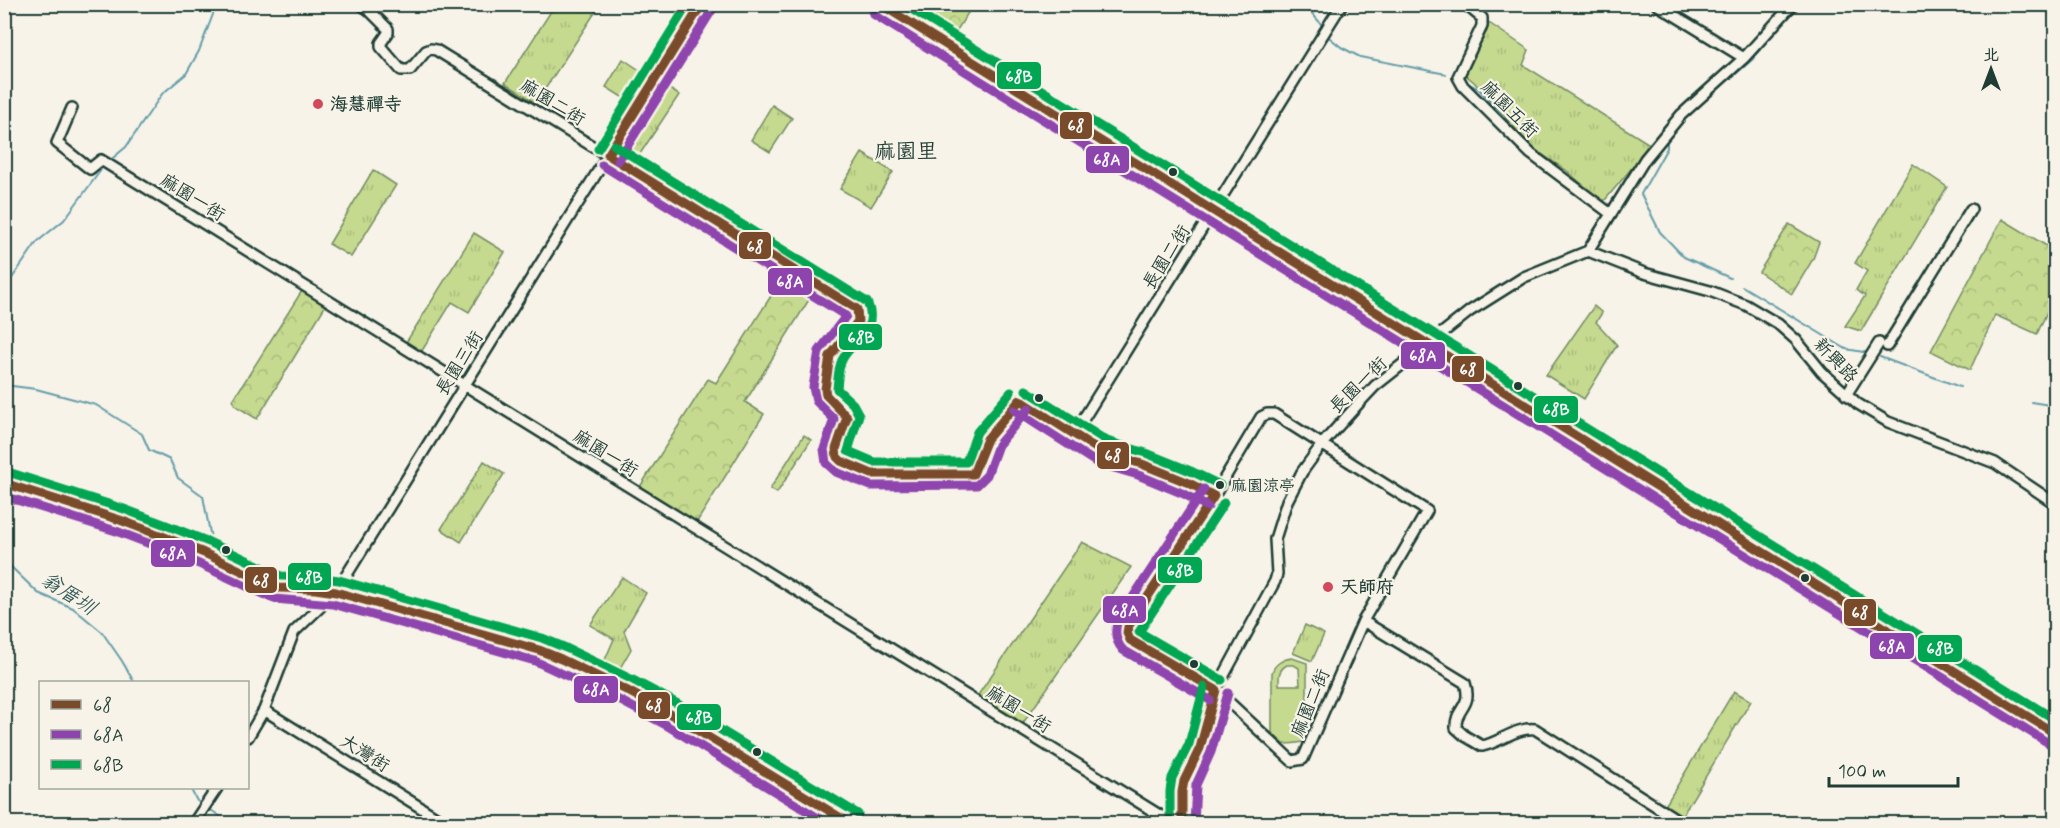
<svg xmlns="http://www.w3.org/2000/svg" width="2060" height="828" font-family="Mynerve,'LXGW WenKai TC',sans-serif">
	<style>
		.grass { fill: url(#grass-tufts); stroke: #728c62; stroke-width: 1.5 }
		.forest { fill: url(#forest-crowns); stroke: #728c62; stroke-width: 1.5 }
		.pitch { fill: #c5da8f; stroke: #728c62; stroke-width: 1.5; fill-rule: evenodd }
		.lines { fill: none; stroke-linecap: round; stroke-linejoin: round }
		.stream { stroke: #669da9; stroke-width: 2 }
		.minor-casing { stroke: #1f3d34; stroke-width: 14 }
		.minor { stroke: #f7f3e8; stroke-width: 9 }
		.bus-1-casing { stroke: #f7f3e8; stroke-width: 14 }
		.bus-2-casing { stroke: #f7f3e8; stroke-width: 14 }
		.bus-3-casing { stroke: #f7f3e8; stroke-width: 14 }
		.bus-1 { stroke: #7a4b2a; stroke-width: 9 }
		.bus-2 { stroke: #8e44ad; stroke-width: 9 }
		.bus-3 { stroke: #00a651; stroke-width: 9 }
		.poi-dot { fill: #d1495b; stroke: #f7f3e8; stroke-width: 2 }
		.bus-dot { fill: #1f3d34; stroke: #f7f3e8; stroke-width: 2 }
		.labels { text-anchor: middle; stroke-width: 4.5; stroke-linejoin: round; paint-order: stroke }
		.bus-label { font-size: 16px; fill: #1f3d34; stroke: #f7f3e8; text-anchor: start }
		.street-label { font-size: 18px; fill: #1f3d34; stroke: #f7f3e8 }
		.poi-label { font-size: 18px; font-weight: bold; fill: #1f3d34; stroke: #f7f3e8; text-anchor: start }
		.water-label { font-size: 20px; font-style: italic; fill: #375d5b; stroke: #f7f3e8 }
		.quarter-label { font-size: 21px; fill: #1f3d34; stroke: #f7f3e8 }
		.line-badge { stroke: #f7f3e8; stroke-width: 2 }
		.badge-label { font-size: 16px; text-anchor: middle; font-weight: bold; fill: #fff }
	</style>
	<defs>
		<pattern id="grass-tufts" width="24" height="20" patternUnits="userSpaceOnUse" patternTransform="scale(1.5)"><rect width="24" height="20" fill="#c5da8f"/><path d="M3 7l-1-3M5 7V3M7 7l1-3M15 17l-1-3M17 17v-4M19 17l1-3" fill="none" stroke="#a9bc7c"/></pattern>
		<pattern id="forest-crowns" width="20" height="18" patternUnits="userSpaceOnUse" patternTransform="scale(1.5)"><rect width="20" height="18" fill="#c5da8f"/><path d="M2 6a3 3 0 1 1 6 0M12 15a3 3 0 1 1 6 0" fill="none" stroke="#a9bc7c"/></pattern>
	</defs>
	<rect width="100%" height="100%" fill="#f7f3e8"/>
	<filter id="ink" filterUnits="userSpaceOnUse"><feTurbulence type="fractalNoise" baseFrequency=".0167" numOctaves="2"/><feDisplacementMap in="SourceGraphic" scale="12" xChannelSelector="R" yChannelSelector="G"/><feConvolveMatrix kernelMatrix="1 2 1 2 8 2 1 2 1" color-interpolation-filters="sRGB"/></filter>
	<g filter="url(#ink)">
		<path class="grass" d="M555,5h45l-64,98 -31,-20z
			M1489,23l40,27 -6,15 128,80 -46,55 -4,1 -35,-31 -34,-22 -58,-66 -12,-10 25,-41z
			M623,59l27,18 -17,27 -27,-17z
			M658,82l21,13 -45,68 -20,-13z
			M772,105l20,13 -22,34 -19,-12z
			M862,153l31,19 -22,35 -31,-18z
			M1913,164l34,23 -86,144 -16,-5 20,-30 -9,-6 11,-19 -12,-8z
			M373,170l23,15 -45,72 -22,-13z
			M474,233l31,19 -36,60 -17,-10 -32,52 -15,-10z
			M1594,306l8,7 -6,9 21,23 -33,54 -38,-24z
			M804,435l7,5 -34,53 -7,-4z
			M484,461l20,13 -43,68 -20,-13z
			M1082,542l49,25 -110,159 -45,-28z
			M622,577l24,16 -22,38 7,18 -15,26 -15,-6 13,-30 -24,-14z
			M1305,625l19,9 -12,27 -19,-8z
			M1734,691l17,10 -69,115 -17,-10z"/>
		<path class="forest" d="M934,4l39,1 -23,36 -28,-17z
			M2002,219l53,32v43l-18,40 -42,-19 -25,55 -39,-19z
			M1789,224l30,18 -6,17 -21,35 -33,-22z
			M788,269l29,18 -72,115 19,12 -69,111 -57,-35 70,-111 8,4z
			M303,289l24,14 -70,116 -21,-13 -3,-6z"/>
		<path class="pitch" d="M1292,658l15,5v79c-7,0 -14,2 -23,2l-12,-11v-60c2,-9 11,-14 20,-15zM1287,665h7l5,3 1,17h-21c0,-9 -1,-15 8,-20z"/>
		<g class="lines">
			<path class="stream" d="M1304,4l18,21
				M1778,27l24,-23
				M1330,38l11,9 19,10 86,17
				M1465,82l14,7 47,54
				M1667,140v8l-26,46 19,38 24,25 46,21
				M1664,142l23,-26 66,-57 17,-23
				M108,162l18,-15 36,-53 24,-20 13,-23 18,-47
				M1582,187l23,15
				M1742,286l104,63 23,4
				M4,294l2,-7 31,-45 27,-22 37,-50
				M1880,357l80,30
				M4,385l32,4 60,16 46,29 7,16 21,10 8,18 25,18 10,53 83,30 36,6
				M2031,402l25,4
				M4,560l34,33 35,15 29,24 20,29 12,21
				M348,588l228,67 99,51 85,52
				M773,765l93,58
				M190,788l7,13 7,4
				M208,808l23,16"/>
			<defs>
				<path id="minor" d="M360,4l9,6 19,19v4l-7,10v4l20,23h9l16,-19 5,-2 5,1 421,259 1,12 -28,35 -5,33 1,6 18,17 3,5 -11,32 1,8 4,4 31,13h101l3,-4 11,-31 33,-39 82,52 40,12 47,19 25,13
					M879,4l1177,730
					M1465,4l17,14v8l-24,51 5,9 68,68 80,60
					M1656,4l88,54
					M72,108l-15,35 33,26 11,-9 1073,664
					M1588,251l56,22 66,18 36,14 32,19 18,16 26,32 36,32 30,18 107,41 61,41
					M1887,346l84,-137
					M1846,395l33,-52
					M1267,414h7l153,97 -64,110 -60,138 -11,2 -76,-71 -86,-50 -3,-7 1,-6 86,-131 47,-79z
					M1074,434l268,-430
					M4,483l116,37 42,16 42,17 74,35 37,1 21,3 203,58 22,9 65,31 46,25 180,109
					M1363,621l102,62c8,25 -10,24 -9,45l9,8 17,10c18,-3 33,-19 53,-17l149,95
					M264,710l183,114
					M248,737l16,-27 30,-78 42,-40 366,-588
					M193,824l24,-36
					M1182,824v-32l2,-11 16,-33 16,-58 59,-109 2,-7 -2,-35 12,-38 15,-29 21,-29 36,-40 16,-17 95,-75 54,-34 64,-26 57,-92 36,-44 63,-57 49,-54"/>
			</defs>
			<use href="#minor" class="minor-casing"/>
			<use href="#minor" class="minor"/>
			<defs>
				<path id="bus-1" d="M880,4l1176,730
					M608,155l249,154 1,12 -28,35 -5,33 1,6 21,22 -11,32 1,8 4,4 31,13h101l14,-35 33,-39
					M608,155l94,-151
					M1020,400l82,52 40,12 47,19 25,13
					M4,483l116,37 42,16 42,17 74,35 37,1 21,3 203,58 22,9 65,31 46,25 179,109
					M1214,496l-86,131 -1,6 3,7 86,50
					M1182,824v-32l2,-11 16,-33 16,-58"/>
				<path id="bus-2" d="M873,14l1177,730
					M618,161l94,-151
					M602,165l244,151 -27,35 -6,36 3,14 18,18 -10,30 2,14 10,9 35,14 106,-1 10,-10 11,-30 31,-37
					M1014,410l83,53 41,12 46,19 24,13
					M1204,489l-86,131c-4,11 -3,21 5,30l87,50
					M4,496l112,35 42,16 41,17 75,35 59,5 202,57 86,40 45,24 162,99
					M1194,824l2,-39 15,-33 17,-59"/>
				<path id="bus-3" d="M903,4l1153,716
					M614,145l253,157c13,28 -14,37 -25,58 -4,8 -4,20 -5,29l16,15 6,11 -11,36 26,11h92l11,-30 34,-40
					M598,149l90,-145
					M1026,390l81,51 39,12 47,19 27,13
					M8,472l116,37 42,16 43,17 72,34 34,1 24,3 203,58 24,10 65,31 47,25 180,110
					M1222,680l-83,-48 85,-129
					M1170,824v-33l2,-13 17,-34 15,-57"/>
			</defs>
			<use href="#bus-1" class="bus-1-casing"/>
			<use href="#bus-2" class="bus-2-casing"/>
			<use href="#bus-3" class="bus-3-casing"/>
			<use href="#bus-1" class="bus-1"/>
			<use href="#bus-2" class="bus-2"/>
			<use href="#bus-3" class="bus-3"/>
		</g>
	</g>
	<g class="poi-dot">
		<circle cx="318" cy="104" r="6"/>
		<circle cx="1328" cy="587" r="6"/>
	</g>
	<g class="bus-dot">
		<circle cx="1173" cy="172" r="5"/>
		<circle cx="1518" cy="386" r="5"/>
		<circle cx="1039" cy="398" r="5"/>
		<circle cx="1220" cy="485" r="5"/>
		<circle cx="226" cy="550" r="5"/>
		<circle cx="1805" cy="578" r="5"/>
		<circle cx="1194" cy="664" r="5"/>
		<circle cx="757" cy="752" r="5"/>
	</g>
	<g class="labels">
		<g class="bus-label">
			<text x="1231" y="491">麻園涼亭</text>
		</g>
		<g class="street-label">
			<text transform="translate(553 102) rotate(31)" y="6">麻園二街</text>
			<text transform="translate(1510 109) rotate(45)" y="6">麻園五街</text>
			<text transform="translate(193 197) rotate(32)" y="6">麻園一街</text>
			<text transform="translate(1166 257) rotate(-58)" y="6">長園二街</text>
			<text transform="translate(1836 360) rotate(46)" y="6">新興路</text>
			<text transform="translate(459 363) rotate(-58)" y="6">長園三街</text>
			<text transform="translate(1358 385) rotate(-44)" y="6">長園一街</text>
			<text transform="translate(606 453) rotate(32)" y="6">麻園一街</text>
			<text transform="translate(1310 703) rotate(-67)" y="6">麻園二街</text>
			<text transform="translate(1019 709) rotate(32)" y="6">麻園一街</text>
			<text transform="translate(365 753) rotate(32)" y="6">大灣街</text>
		</g>
		<g class="poi-label">
			<text x="330" y="110">海慧禪寺</text>
			<text x="1340" y="593">天師府</text>
		</g>
		<g class="water-label">
			<text transform="translate(69 593) rotate(33)" y="7">翁厝圳</text>
		</g>
		<g class="quarter-label">
			<text x="906" y="158">麻園里</text>
		</g>
	</g>
	<g class="line-badge">
		<rect x="996" y="61" width="46" height="29" rx="6" fill="#00a651"/>
		<rect x="1059" y="111" width="34" height="29" rx="6" fill="#7a4b2a"/>
		<rect x="1085" y="145" width="45" height="29" rx="6" fill="#8e44ad"/>
		<rect x="738" y="231" width="34" height="29" rx="6" fill="#7a4b2a"/>
		<rect x="767" y="267" width="46" height="29" rx="6" fill="#8e44ad"/>
		<rect x="838" y="323" width="45" height="28" rx="6" fill="#00a651"/>
		<rect x="1400" y="341" width="46" height="29" rx="6" fill="#8e44ad"/>
		<rect x="1451" y="355" width="34" height="28" rx="6" fill="#7a4b2a"/>
		<rect x="1533" y="395" width="46" height="29" rx="6" fill="#00a651"/>
		<rect x="1096" y="441" width="34" height="29" rx="6" fill="#7a4b2a"/>
		<rect x="150" y="539" width="46" height="29" rx="6" fill="#8e44ad"/>
		<rect x="1157" y="556" width="46" height="28" rx="6" fill="#00a651"/>
		<rect x="287" y="562" width="45" height="29" rx="6" fill="#00a651"/>
		<rect x="244" y="566" width="34" height="28" rx="6" fill="#7a4b2a"/>
		<rect x="1102" y="595" width="45" height="29" rx="6" fill="#8e44ad"/>
		<rect x="1843" y="598" width="34" height="29" rx="6" fill="#7a4b2a"/>
		<rect x="1869" y="632" width="46" height="28" rx="6" fill="#8e44ad"/>
		<rect x="1917" y="634" width="46" height="29" rx="6" fill="#00a651"/>
		<rect x="573" y="675" width="46" height="29" rx="6" fill="#8e44ad"/>
		<rect x="637" y="691" width="34" height="29" rx="6" fill="#7a4b2a"/>
		<rect x="676" y="703" width="46" height="28" rx="6" fill="#00a651"/>
	</g>
	<g class="badge-label">
		<text x="1019" y="82">68B</text>
		<text x="1076" y="131">68</text>
		<text x="1107" y="165">68A</text>
		<text x="755" y="252">68</text>
		<text x="790" y="287">68A</text>
		<text x="861" y="343">68B</text>
		<text x="1423" y="361">68A</text>
		<text x="1468" y="375">68</text>
		<text x="1556" y="415">68B</text>
		<text x="1113" y="461">68</text>
		<text x="173" y="559">68A</text>
		<text x="1180" y="576">68B</text>
		<text x="309" y="583">68B</text>
		<text x="261" y="586">68</text>
		<text x="1125" y="616">68A</text>
		<text x="1860" y="618">68</text>
		<text x="1892" y="652">68A</text>
		<text x="1940" y="654">68B</text>
		<text x="596" y="695">68A</text>
		<text x="654" y="711">68</text>
		<text x="699" y="723">68B</text>
	</g>
	<rect width="2060" height="828" fill="none" stroke="#f7f3e8" stroke-width="24"/>
	<rect x="12" y="12" width="2036" height="804" fill="none" stroke="#1f3d34" stroke-width="2" filter="url(#ink)"/>
	<rect x="39" y="681" width="210" height="108" fill="#f7f3e8" stroke="#a1aaa0" stroke-width="1.5"/>
	<rect x="51" y="700" width="30" height="9" fill="#7a4b2a" stroke="#a1aaa0" stroke-width="1.5"/>
	<text x="93" y="711" font-size="18" fill="#1f3d34">68</text>
	<rect x="51" y="730" width="30" height="9" fill="#8e44ad" stroke="#a1aaa0" stroke-width="1.5"/>
	<text x="93" y="741" font-size="18" fill="#1f3d34">68A</text>
	<rect x="51" y="760" width="30" height="9" fill="#00a651" stroke="#a1aaa0" stroke-width="1.5"/>
	<text x="93" y="771" font-size="18" fill="#1f3d34">68B</text>
	<g transform="translate(1991 69)" stroke="#f7f3e8" stroke-width="4.5" paint-order="stroke">
	<path d="M0-4.5L10 22L0 15L-10 22Z" fill="#1f3d34"/>
	<text y="-9" font-size="16" font-weight="bold" text-anchor="middle" fill="#1f3d34">北</text>
	</g>
	<path d="M1829 777v9h129v-9" fill="none" stroke="#1f3d34" stroke-width="3"/>
	<text x="1838" y="777" font-size="18" fill="#1f3d34" stroke="#f7f3e8" stroke-width="4.5" paint-order="stroke">100 m</text>
</svg>
